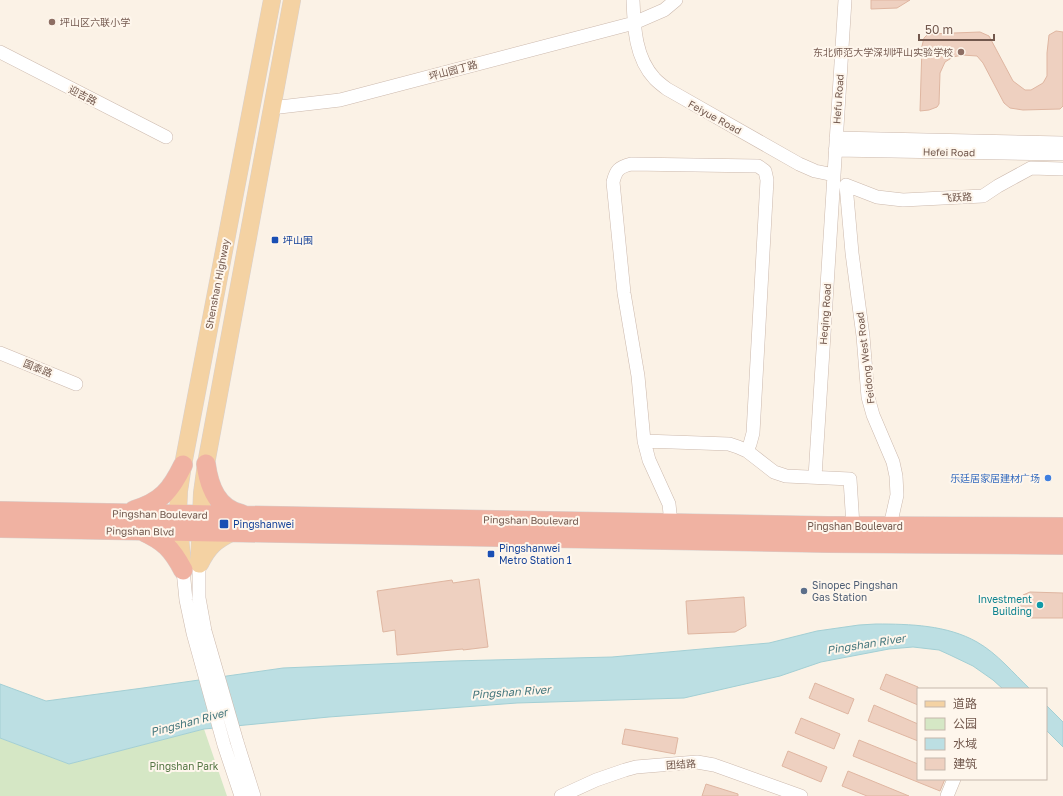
<svg xmlns="http://www.w3.org/2000/svg" width="1063" height="796" font-family="'Golos Text','Noto Sans SC',sans-serif">
	<style>
		.green { fill: #d5e7c5 }
		.water { fill: #bcdfe3; stroke: #a3cfd4 }
		.building { fill: #eed0c0; stroke: #dfb6a1 }
		.lines { fill: none; stroke-linecap: round; stroke-linejoin: round }
		.minor-casing { stroke: #ccb9ad; stroke-width: 14 }
		.major-casing { stroke: #d8d0cd; stroke-width: 18 }
		.highway-casing { stroke: #d8d0cd; stroke-width: 20 }
		.minor { stroke: #fff; stroke-width: 13 }
		.major { stroke: #f4d2a3; stroke-width: 17 }
		.highway { stroke: #f0b2a2; stroke-width: 19 }
		.education-dot { fill: #8d6e63; stroke: #fef6ec; stroke-width: 1.5 }
		.transit-dot { fill: #1a4fb4; stroke: #fef6ec; stroke-width: 1.5 }
		.shop-dot { fill: #3f7fe0; stroke: #fef6ec; stroke-width: 1.5 }
		.service-dot { fill: #5c6f8a; stroke: #fef6ec; stroke-width: 1.5 }
		.culture-dot { fill: #0f9aa8; stroke: #fef6ec; stroke-width: 1.5 }
		.labels { text-anchor: middle; stroke-width: 4; stroke-linejoin: round; paint-order: stroke }
		.education-label { font-size: 10px; fill: #785e54; stroke: #fef6ec; text-anchor: start }
		.street-label { font-size: 10px; fill: #72584d; stroke: #fef6ec }
		.transit-label { font-size: 10px; fill: #164399; stroke: #fef6ec; text-anchor: start }
		.shop-label { font-size: 10px; fill: #366cbe; stroke: #fef6ec; text-anchor: end }
		.service-label { font-size: 10px; fill: #4e5e75; stroke: #fef6ec; text-anchor: start }
		.culture-label { font-size: 10px; fill: #0d838f; stroke: #fef6ec; text-anchor: end }
		.park-label { font-size: 10px; fill: #567745; stroke: #fef6ec }
		.water-label { font-size: 11px; font-style: italic; fill: #45777d; stroke: #fef6ec }
	</style>
	<rect width="100%" height="100%" fill="#fbf2e6"/>
	<path class="green" d="M204,729l23,67h-227v-58l69,26z"/>
	<path class="water" d="M876,624c34,0 71,1 101,18 21,12 36,31 53,47h-27l-10,-9 -20,-14 -23,-11 -11,-5 -26,-3 -24,2 -68,13 -41,14 -96,22 -167,5 -188,14 -125,12 -135,35 -69,-26v-54l46,17 97,-13 140,-20 169,-7 160,-4 157,-14 48,-12 42,-6z
		M1046,705l17,17v25l-17,-17z"/>
	<path class="building" d="M871,0h39l-13,8 -26,1z
		M1056,31l7,1v74l-3,3 -37,1 -13,-2 -6,-5 -21,-40 -6,-7 -15,-1 -9,2 -8,5 -5,11 -1,31 -2,3 -8,3 -9,1 2,-65 2,-8 4,-4 52,-2 9,4 24,45 12,9h6l12,-7 4,-7v-23l2,-18z
		M479,579l9,68 -25,3v-1l-66,6 -2,-25 -12,2 -6,-41 75,-11 1,3z
		M1030,592l33,1v25h-34l-8,-4 -3,-6v-7l5,-6z
		M744,597l2,29 -11,6 -47,2 -2,-33z
		M886,674l32,13v18l-38,-16z
		M815,683l39,16 -6,15 -39,-16z
		M874,705l44,19v17l-50,-20z
		M801,718l39,16 -6,15 -39,-16z
		M625,729l53,9 -3,16 -53,-10z
		M859,740l59,24v15h27l-5,12 -87,-35z
		M788,751l39,16 -6,15 -39,-16z
		M848,771l61,25h-42l-25,-10z
		M706,784l32,10v2h-36z"/>
	<g class="lines">
		<defs>
			<path id="minor" d="M633,0c1,27 2,58 22,79 4,4 8,7 12,10l132,75 16,7 19,4
				M0,52l166,85
				M271,108l69,-8 294,-77 30,-13 12,-10
				M836,138l227,5
				M835,150l228,4
				M0,353l76,31
				M644,441l85,3 9,3 9,4 27,21 12,4 64,3 3,47
				M815,477l30,-477
				M671,523l-2,-19 -20,-44 -5,-19 -6,-65 -14,-83 -11,-111c3,-12 6,-15 18,-18l127,2 7,5 2,9 -14,253 -3,11 -3,7
				M890,526l7,-31 -1,-19 -3,-14 -20,-47 -5,-18 -5,-61 -11,-83 -6,-68 31,12 26,3 80,-4 15,-10 33,-18 32,1
				M199,564v34l6,33 32,111 17,54
				M183,570l3,30 7,33 31,112 17,51
				M561,796l35,-16 29,-10 11,-3 61,-5 17,3 87,31
				M947,796l7,-17"/>
			<path id="major" d="M199,564l3,-71 4,-29 86,-464
				M200,564c8,-17 16,-24 33,-32
				M183,570l-5,-56 1,-23 4,-26 89,-465"/>
			<path id="highway" d="M206,464c3,22 11,45 36,50
				M134,510c27,-8 37,-20 49,-45
				M0,511l828,15 235,1
				M0,528l828,15 235,2
				M142,531c22,10 30,18 41,39"/>
		</defs>
		<use href="#minor" class="minor-casing"/>
		<use href="#major" class="major-casing"/>
		<use href="#highway" class="highway-casing"/>
		<use href="#minor" class="minor"/>
		<use href="#major" class="major"/>
		<use href="#highway" class="highway"/>
	</g>
	<g class="education-dot">
		<circle cx="52" cy="22" r="4"/>
		<circle cx="961" cy="52" r="4"/>
	</g>
	<g class="transit-dot">
		<rect x="271" y="236" width="8" height="8" rx="2"/>
		<rect x="219" y="519" width="10" height="10" rx="2"/>
		<rect x="487" y="550" width="8" height="8" rx="2"/>
	</g>
	<circle class="shop-dot" cx="1048" cy="478" r="4"/>
	<circle class="service-dot" cx="804" cy="591" r="4"/>
	<circle class="culture-dot" cx="1040" cy="605" r="4"/>
	<g class="labels">
		<g class="education-label">
			<text x="60" y="26">坪山区六联小学</text>
			<text x="953" y="56" text-anchor="end">东北师范大学深圳坪山实验学校</text>
		</g>
		<g class="street-label">
			<text transform="translate(453 70) rotate(-15)" y="4">坪山园丁路</text>
			<text transform="translate(83 95) rotate(27)" y="4">迎吉路</text>
			<text transform="translate(838 99) rotate(-86)" y="4">Hefu Road</text>
			<text transform="translate(715 117) rotate(29)" y="4">Feiyue Road</text>
			<text transform="translate(949 152) rotate(1)" y="4">Hefei Road</text>
			<text transform="translate(957 197) rotate(-3)" y="4">飞跃路</text>
			<text transform="translate(217 284) rotate(-79)" y="4">Shenshan Highway</text>
			<text transform="translate(825 314) rotate(-86)" y="4">Heqing Road</text>
			<text transform="translate(865 358) rotate(-97)" y="4">Feidong West Road</text>
			<text transform="translate(38 368) rotate(22)" y="4">国泰路</text>
			<text transform="translate(160 514) rotate(1)" y="4">Pingshan Boulevard</text>
			<text transform="translate(531 520) rotate(1)" y="4">Pingshan Boulevard</text>
			<text x="855" y="530">Pingshan Boulevard</text>
			<text transform="translate(140 531) rotate(1)" y="4">Pingshan Blvd</text>
			<text transform="translate(681 764) rotate(-4)" y="4">团结路</text>
		</g>
		<g class="transit-label">
			<text x="283" y="244">坪山围</text>
			<text x="233" y="528">Pingshanwei</text>
			<text x="499" y="552">Pingshanwei<tspan x="499" dy="12">Metro Station 1</tspan></text>
		</g>
		<g class="shop-label">
			<text x="1040" y="482">乐廷居家居建材广场</text>
		</g>
		<g class="service-label">
			<text x="812" y="589">Sinopec Pingshan<tspan x="812" dy="12">Gas Station</tspan></text>
		</g>
		<g class="culture-label">
			<text x="1032" y="603">Investment<tspan x="1032" dy="12">Building</tspan></text>
		</g>
		<g class="park-label">
			<text x="184" y="770">Pingshan Park</text>
		</g>
		<g class="water-label">
			<text transform="translate(866 644) rotate(-9)" y="4">Pingshan River</text>
			<text transform="translate(511 692) rotate(-4)" y="4">Pingshan River</text>
			<text transform="translate(189 722) rotate(-15)" y="4">Pingshan River</text>
		</g>
	</g>
	<rect x="917" y="688" width="130" height="92" fill="#fef6ec" stroke="#c6b7ac"/>
	<rect x="925" y="701" width="20" height="6" fill="#f4d2a3" stroke="#c6b7ac"/>
	<text x="953" y="708" font-size="12" fill="#72584d">道路</text>
	<rect x="925" y="718" width="20" height="12" fill="#d5e7c5" stroke="#c6b7ac"/>
	<text x="953" y="728" font-size="12" fill="#72584d">公园</text>
	<rect x="925" y="738" width="20" height="12" fill="#bcdfe3" stroke="#c6b7ac"/>
	<text x="953" y="748" font-size="12" fill="#72584d">水域</text>
	<rect x="925" y="758" width="20" height="12" fill="#eed0c0" stroke="#c6b7ac"/>
	<text x="953" y="768" font-size="12" fill="#72584d">建筑</text>
	<path d="M919 34v6h75v-6" fill="none" stroke="#72584d" stroke-width="2"/>
	<text x="925" y="34" font-size="12" fill="#72584d" stroke="#fef6ec" stroke-width="3" paint-order="stroke">50 m</text>
</svg>
